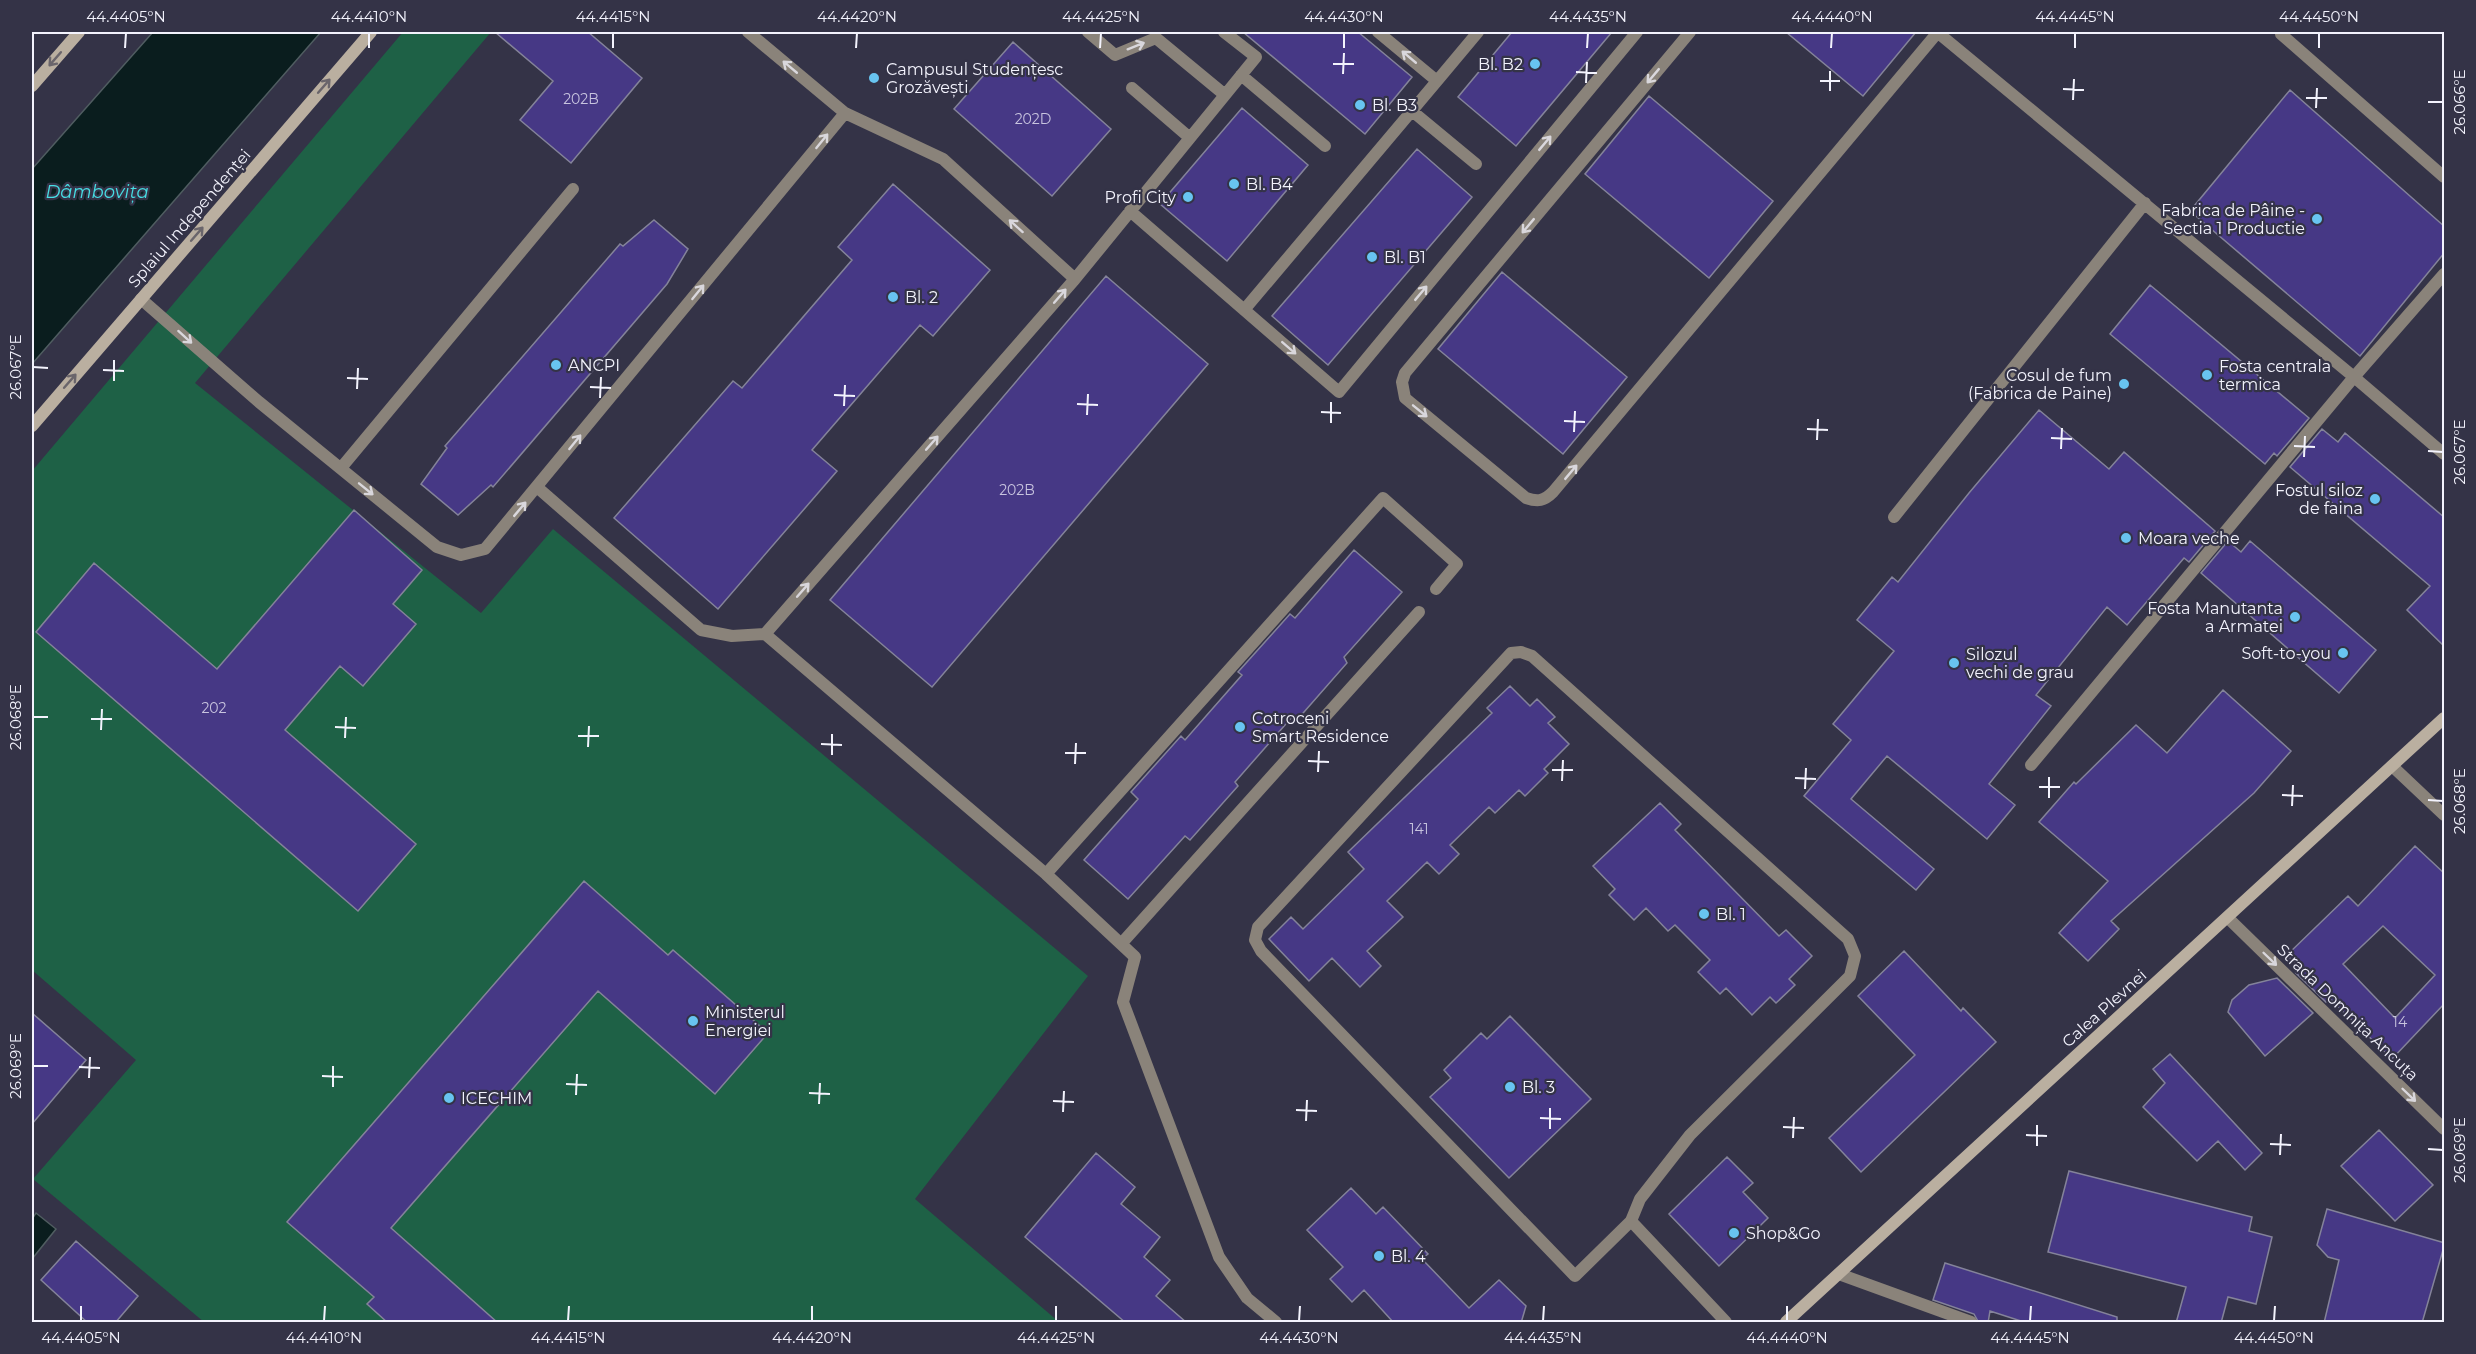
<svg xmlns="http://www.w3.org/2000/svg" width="2476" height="1354" font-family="Montserrat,sans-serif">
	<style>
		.green { fill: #1e6146 }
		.water { fill: #0a1d1e; stroke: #505d61; stroke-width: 1.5 }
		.building { fill: #463885; stroke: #84839a; stroke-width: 1.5; fill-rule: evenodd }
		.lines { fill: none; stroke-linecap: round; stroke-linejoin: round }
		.lane { stroke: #8a837a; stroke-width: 12 }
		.street { stroke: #8a837a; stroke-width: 12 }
		.secondary { stroke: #baafa0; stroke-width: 12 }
		.oneway { stroke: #d9d7dc }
		.oneway2 { stroke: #6a656b }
		.ticks { fill: none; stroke: #f3f3fd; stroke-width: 2 }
		.poi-dot { fill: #68c4f0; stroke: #343347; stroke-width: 2 }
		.labels { text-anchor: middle; stroke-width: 4.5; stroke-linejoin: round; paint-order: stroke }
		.number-label { font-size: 14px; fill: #c8c4df }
		.poi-label { font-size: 16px; fill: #f3f3fd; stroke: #343347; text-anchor: start }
		.street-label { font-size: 16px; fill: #f3f3fd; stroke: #343347 }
		.water-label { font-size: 18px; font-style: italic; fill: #47dde4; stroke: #343347 }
		.neatline { fill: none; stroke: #f3f3fd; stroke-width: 2 }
		.ticks-label { font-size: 15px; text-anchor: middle; fill: #f3f3fd }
	</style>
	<rect width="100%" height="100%" fill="#343347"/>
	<path class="green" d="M403,32h88l-296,351 286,230 72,-84 535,447 -173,223 144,123h-855l-171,-143 103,-119 -104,-90v-499z"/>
	<path class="water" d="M153,32h168l-289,332v-195z
		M36,1213l20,16 -24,30v-40z"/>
	<path class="building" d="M495,32h93l54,46 -71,85 -51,-43 33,-39z
		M1243,32h115l54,45 -47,57z
		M1512,32h100l-96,114 -58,-49z
		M1786,32h130l-53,64z
		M1013,42l98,87 -59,67 -98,-87z
		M2290,90l155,137v25l-85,104 -170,-145z
		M1649,96l124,105 -64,77 -124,-104z
		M1242,108l66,57 -81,96 -67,-57z
		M1417,149l55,48 -144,168 -56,-49z
		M893,184l97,86 -57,66 -13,-11 -108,125 25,21 -119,138 -104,-91 119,-137 9,7 110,-128 -14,-13z
		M654,220l34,29 -21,35 -174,203 -2,-2 -33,30 -37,-31 26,-36 -2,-2 175,-202 3,2z
		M1502,272l125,105 -64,77 -125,-105z
		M1106,276l102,88 -276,323 -102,-87z
		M2150,285l159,133 -32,38 -3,-3 -9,11 -155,-130z
		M2039,410l70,59 15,-17 91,79 -26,31 -5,-4 -57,67 -20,-18 -71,88 15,11 -62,78 26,21 -28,34 -100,-83 -36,43 83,70 -18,21 -112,-94 47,-56 -18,-16 61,-73 -37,-31 35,-43 6,5 71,-89z
		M2322,429l16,13 7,-9 100,85v129l-38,-37 23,-24 -140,-119z
		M354,510l68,60 -29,34 23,20 -53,62 -23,-20 -55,64 131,114 -58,67 -322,-279 58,-69 123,106z
		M2228,541l13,11 9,-11 126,109 -37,43 -138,-120z
		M1354,550l48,42 -58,65 3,6 -50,57 -5,-3 -57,65 3,4 -48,54 -5,-4 -57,63 -44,-39 54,-61 -7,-7 50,-56 4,4 57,-65 -4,-3 52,-58 5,4z
		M1510,686l20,20 7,-7 18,18 -7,6 21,21 -25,25 4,4 -23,23 -6,-6 -24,23 -6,-6 -39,38 9,9 -20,20 -12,-12 -40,39 16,16 -36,34 14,15 -21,21 -28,-29 -23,23 -40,-42 22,-22 12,12 61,-60 -16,-17 144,-139 -5,-5z
		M2223,690l68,61 -37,42 -143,128 8,8 -31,32 -29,-28 49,-52 -69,-59 35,-40 2,2 60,-59 31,28z
		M1660,803l21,21 -6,6 104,106 7,-6 26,26 -23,23 6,6 -19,18 -6,-6 -18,18 -26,-27 -6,6 -22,-22 12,-12 -35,-35 -7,6 -22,-23 -12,12 -25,-25 6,-6 -22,-23z
		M2415,846l30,28v129l-53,56 -63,-61 -3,4 -30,-29 7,-2 -16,-16 61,-59 10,10zM2383,926l52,49 -40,43 -52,-54z
		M584,881l84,74 5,-5 95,83 -53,61 -117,-103 -207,237 107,95h-110l-21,-19 7,-7 -87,-75z
		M1904,951l57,60 2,-3 33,34 -135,130 -32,-34 86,-83 -57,-59z
		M2277,978l36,35 -48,43 -37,-44 4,-12 17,-15z
		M32,1013l54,47 -54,64z
		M1510,1016l81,83 -82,79 -79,-81 21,-19 -7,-8 37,-37 6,6z
		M2170,1054l92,99 -17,17 -27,-29 -21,20 -54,-54 22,-24 -12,-14z
		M2379,1130l54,55 -38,36 -54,-55z
		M1096,1153l39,34 -14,17 39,33 -16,20 26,23 -14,16 31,27h-61l-101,-86z
		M1727,1157l26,26 -10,9 25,26 -49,48 -50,-52z
		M2069,1171l183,46 -3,14 23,6 -16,67 -28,-7 -7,26h-45l10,-36 -138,-35z
		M1351,1188l25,26 7,-7 45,47 -6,5 47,49 30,-28 27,26 -5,17h-127l-30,-33 -12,12 -22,-23 13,-12 -36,-37z
		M2327,1209l118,34 -23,80h-98l15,-63 -11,-3 -11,-12z
		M76,1241l62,55 -23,27h-27l-47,-43z
		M1945,1263l172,54v6h-90l-37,-12 -2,12h-9l-5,-9 -41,-14z"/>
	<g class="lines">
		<path class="lane" d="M748,32l97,81 98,46 132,120
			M1088,32l27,23 41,-17 69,57
			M1378,32l59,49 41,-49
			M1690,32l-285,341 -3,9 3,16 121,100c12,4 18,3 27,-6l385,-460
			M1937,32l417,345 90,77
			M2281,34l163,143
			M1241,75l84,71
			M1132,88l58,50
			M1412,111l64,53
			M1130,211l209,181 298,-360
			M141,299l118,103 178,145 24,8 24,-6 360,-436
			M1244,310l193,-229
			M341,468l232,-279
			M538,488l163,142 31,6 33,-2 281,240 89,83 -12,45 96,255 28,41 29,24
			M1894,517l251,-314
			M765,634l310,-355 181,-222 -32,-25
			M1521,652l11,4 316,283 7,17 -5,20 -160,159 -50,64 -9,22 -56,55 -314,-325 -6,-11 3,-13 253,-274z
			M2031,765l323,-388 90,-103
			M1046,874l337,-376 74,66 -21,25
			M1121,944l298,-332
			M1631,1221l95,101"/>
		<path class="street" d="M2392,766l52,49
			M2228,918l216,211
			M1839,1274l132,48"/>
		<path class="secondary" d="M32,86l47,-54
			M32,426l339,-394
			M1786,1322l658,-604"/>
	</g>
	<defs><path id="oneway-shaft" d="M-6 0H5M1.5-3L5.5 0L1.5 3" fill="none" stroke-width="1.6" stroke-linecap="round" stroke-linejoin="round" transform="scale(1.5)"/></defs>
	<g class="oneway">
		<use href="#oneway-shaft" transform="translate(1136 46) rotate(-22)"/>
		<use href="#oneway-shaft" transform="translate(1409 57) rotate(-140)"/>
		<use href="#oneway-shaft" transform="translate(790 67) rotate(-140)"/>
		<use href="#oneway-shaft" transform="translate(1653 76) rotate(130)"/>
		<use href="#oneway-shaft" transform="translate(822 141) rotate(-51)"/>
		<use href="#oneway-shaft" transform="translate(1545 143) rotate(-50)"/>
		<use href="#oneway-shaft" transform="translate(1016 226) rotate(-138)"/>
		<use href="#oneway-shaft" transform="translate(1528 226) rotate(130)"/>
		<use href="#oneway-shaft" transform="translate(698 292) rotate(-51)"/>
		<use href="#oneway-shaft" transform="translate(1421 293) rotate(-50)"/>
		<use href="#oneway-shaft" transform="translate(1060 296) rotate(-49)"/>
		<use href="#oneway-shaft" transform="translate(185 337) rotate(42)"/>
		<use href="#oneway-shaft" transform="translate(1289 348) rotate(41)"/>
		<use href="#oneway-shaft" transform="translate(1420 411) rotate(39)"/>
		<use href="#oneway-shaft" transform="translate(575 442) rotate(-51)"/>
		<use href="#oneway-shaft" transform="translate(932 443) rotate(-49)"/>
		<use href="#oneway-shaft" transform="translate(1571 472) rotate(-50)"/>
		<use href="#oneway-shaft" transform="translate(366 489) rotate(39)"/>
		<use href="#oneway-shaft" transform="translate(520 509) rotate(-50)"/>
		<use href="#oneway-shaft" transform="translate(803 590) rotate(-49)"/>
		<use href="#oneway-shaft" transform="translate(2270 959) rotate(44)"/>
		<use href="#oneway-shaft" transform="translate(2409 1095) rotate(44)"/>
	</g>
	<g class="oneway2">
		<use href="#oneway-shaft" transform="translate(55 59) rotate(131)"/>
		<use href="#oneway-shaft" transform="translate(324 86) rotate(-49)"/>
		<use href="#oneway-shaft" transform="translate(197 234) rotate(-49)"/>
		<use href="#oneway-shaft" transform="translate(70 381) rotate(-49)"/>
	</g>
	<path class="ticks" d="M125,48l1,-15M369,48v-15M613,48v-15M856,48l1,-15M1100,48l1,-15M1344,48v-15M1587,48l1,-15M1831,48l1,-15M2075,48v-15M2319,48v-15M1333,64h21M1576,72l21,1M1343,74l1,-21M1820,81h20M1586,83l1,-21M2063,89l21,1M1830,91v-20M2306,98h21M2073,100l1,-21M2428,102h15M2316,108l1,-20M33,367l15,1M103,370l21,1M347,378l21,1M114,381v-21M590,387l21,1M357,389l1,-21M834,395l21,1M600,398l1,-21M1077,404l21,1M844,406l1,-21M1321,412l20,1M1087,415l1,-21M1564,421l21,1M1331,423v-21M1807,429l21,1M1574,432l1,-21M2051,438l21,1M1817,440l1,-21M2294,446l21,1M2061,449l1,-21M2428,451l15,1M2304,457l1,-21M33,717h15M91,719h21M335,727l21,1M101,730l1,-21M578,736h21M345,738l1,-21M821,744l21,1M588,747l1,-21M1065,753h21M832,755v-21M1308,761l21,1M1075,764l1,-21M1552,770h21M1318,772l1,-21M1795,778l21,1M1562,781l1,-21M2039,787h21M1805,789l1,-21M2282,795l21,1M2049,798v-21M2428,800l15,1M2292,806l1,-21M33,1066h15M79,1067l21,1M322,1076l21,1M89,1078l1,-21M566,1084l21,1M333,1087v-21M809,1093l21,1M576,1095l1,-21M1053,1101l21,1M819,1104l1,-21M1296,1110l21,1M1063,1112l1,-21M1540,1118l21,1M1306,1121l1,-21M1783,1127l21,1M1550,1129v-21M2026,1135l21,1M1793,1138l1,-21M2270,1144l21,1M2037,1146v-21M2428,1149l15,1M2280,1155l1,-21M81,1321v-15M324,1321l1,-15M568,1321l1,-15M812,1321v-15M1056,1321v-15M1299,1321l1,-15M1543,1321l1,-15M1787,1321v-15M2030,1321l1,-15M2274,1321l1,-15"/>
	<g class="poi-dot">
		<circle cx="1535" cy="64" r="6"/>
		<circle cx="874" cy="78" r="6"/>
		<circle cx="1360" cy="105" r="6"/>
		<circle cx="1234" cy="184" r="6"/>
		<circle cx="1188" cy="197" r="6"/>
		<circle cx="2317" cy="219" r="6"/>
		<circle cx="1372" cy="257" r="6"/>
		<circle cx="893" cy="297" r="6"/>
		<circle cx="556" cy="365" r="6"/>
		<circle cx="2207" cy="375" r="6"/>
		<circle cx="2124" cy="384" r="6"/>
		<circle cx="2375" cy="499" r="6"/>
		<circle cx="2126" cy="538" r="6"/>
		<circle cx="2295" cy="617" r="6"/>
		<circle cx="2343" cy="653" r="6"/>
		<circle cx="1954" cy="663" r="6"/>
		<circle cx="1240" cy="727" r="6"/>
		<circle cx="1704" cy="914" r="6"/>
		<circle cx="693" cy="1021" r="6"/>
		<circle cx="1510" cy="1087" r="6"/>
		<circle cx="449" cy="1098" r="6"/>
		<circle cx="1734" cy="1233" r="6"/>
		<circle cx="1379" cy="1256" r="6"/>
	</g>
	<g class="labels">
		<g class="number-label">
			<text x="581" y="104">202B</text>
			<text x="1033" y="124">202D</text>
			<text x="1017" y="495">202B</text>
			<text x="214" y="713">202</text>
			<text x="1419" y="834">141</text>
			<text x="2400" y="1027">14</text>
		</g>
		<g class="poi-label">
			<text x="1523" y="70" text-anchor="end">Bl. B2</text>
			<text x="886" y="75">Campusul Studențesc<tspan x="886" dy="18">Grozăvești</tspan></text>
			<text x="1372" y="111">Bl. B3</text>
			<text x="1246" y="190">Bl. B4</text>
			<text x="1176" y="203" text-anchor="end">Profi City</text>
			<text x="2305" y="216" text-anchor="end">Fabrica de Pâine -<tspan x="2305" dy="18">Sectia 1 Productie</tspan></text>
			<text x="1384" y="263">Bl. B1</text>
			<text x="905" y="303">Bl. 2</text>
			<text x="568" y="371">ANCPI</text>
			<text x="2219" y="372">Fosta centrala<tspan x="2219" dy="18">termica</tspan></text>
			<text x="2112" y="381" text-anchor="end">Cosul de fum<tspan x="2112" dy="18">(Fabrica de Paine)</tspan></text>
			<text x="2363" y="496" text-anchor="end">Fostul siloz<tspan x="2363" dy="18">de faina</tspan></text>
			<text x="2138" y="544">Moara veche</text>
			<text x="2283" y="614" text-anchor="end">Fosta Manutanta<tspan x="2283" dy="18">a Armatei</tspan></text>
			<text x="2331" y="659" text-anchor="end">Soft-to-you</text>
			<text x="1966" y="660">Silozul<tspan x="1966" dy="18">vechi de grau</tspan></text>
			<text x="1252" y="724">Cotroceni<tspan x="1252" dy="18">Smart Residence</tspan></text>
			<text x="1716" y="920">Bl. 1</text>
			<text x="705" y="1018">Ministerul<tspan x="705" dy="18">Energiei</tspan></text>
			<text x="1522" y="1093">Bl. 3</text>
			<text x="461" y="1104">ICECHIM</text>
			<text x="1746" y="1239">Shop&amp;Go</text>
			<text x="1391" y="1262">Bl. 4</text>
		</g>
		<g class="street-label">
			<text transform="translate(189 218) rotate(-49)" y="6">Splaiul Independenței</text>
			<text transform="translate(2104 1008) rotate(-42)" y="6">Calea Plevnei</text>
			<text transform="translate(2348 1012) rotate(44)" y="6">Strada Domnița Ancuța</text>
		</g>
		<g class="water-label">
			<text x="97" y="198">Dâmbovița</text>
		</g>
	</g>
	<rect width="2476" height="1354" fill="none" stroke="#343347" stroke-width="66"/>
	<rect x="33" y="33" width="2410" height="1288" class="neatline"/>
	<g class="ticks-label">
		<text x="126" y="22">44.4405°N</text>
		<text x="369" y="22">44.4410°N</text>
		<text x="613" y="22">44.4415°N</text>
		<text x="857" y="22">44.4420°N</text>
		<text x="1101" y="22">44.4425°N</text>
		<text x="1344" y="22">44.4430°N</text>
		<text x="1588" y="22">44.4435°N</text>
		<text x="1832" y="22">44.4440°N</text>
		<text x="2075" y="22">44.4445°N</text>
		<text x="2319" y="22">44.4450°N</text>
		<text transform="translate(2460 102) rotate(-90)" y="5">26.066°E</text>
		<text transform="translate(16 367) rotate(-90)" y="5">26.067°E</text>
		<text transform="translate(2460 452) rotate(-90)" y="5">26.067°E</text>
		<text transform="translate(16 717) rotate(-90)" y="5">26.068°E</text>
		<text transform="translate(2460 801) rotate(-90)" y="5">26.068°E</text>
		<text transform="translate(16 1066) rotate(-90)" y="5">26.069°E</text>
		<text transform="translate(2460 1150) rotate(-90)" y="5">26.069°E</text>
		<text x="81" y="1343">44.4405°N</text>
		<text x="324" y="1343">44.4410°N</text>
		<text x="568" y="1343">44.4415°N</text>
		<text x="812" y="1343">44.4420°N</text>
		<text x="1056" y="1343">44.4425°N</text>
		<text x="1299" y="1343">44.4430°N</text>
		<text x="1543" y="1343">44.4435°N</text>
		<text x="1787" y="1343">44.4440°N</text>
		<text x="2030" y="1343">44.4445°N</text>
		<text x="2274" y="1343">44.4450°N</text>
	</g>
</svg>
